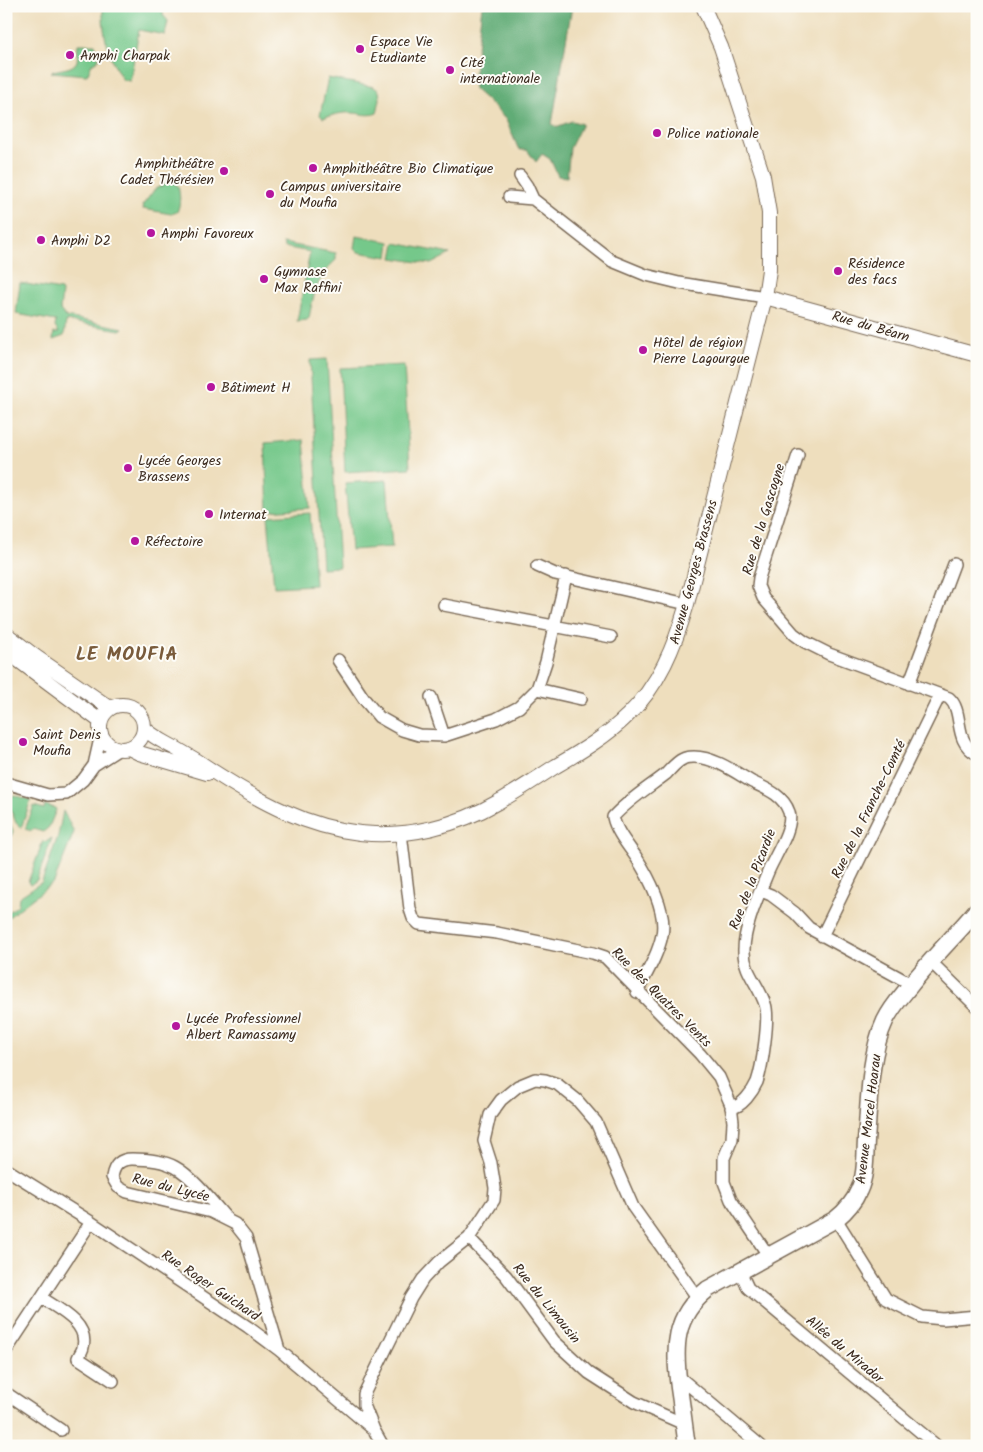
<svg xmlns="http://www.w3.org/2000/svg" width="983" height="1452" font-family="Kalam,sans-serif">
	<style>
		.green { fill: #75c88a; stroke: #587954 }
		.forest { fill: #60ac76; stroke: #4e6b4a }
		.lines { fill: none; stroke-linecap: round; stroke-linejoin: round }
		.minor-casing { stroke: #7a6956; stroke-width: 14 }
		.tertiary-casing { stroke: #7a6956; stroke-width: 16 }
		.secondary-casing { stroke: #7a6956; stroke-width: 19 }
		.minor { stroke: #fff; stroke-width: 11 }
		.tertiary { stroke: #fff; stroke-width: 14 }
		.secondary { stroke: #fff; stroke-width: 16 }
		.poi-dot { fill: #b5179e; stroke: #fdfcf7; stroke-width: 2 }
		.labels { text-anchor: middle; stroke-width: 4; stroke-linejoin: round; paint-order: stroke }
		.poi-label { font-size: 14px; fill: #3b2a1e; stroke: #fdfcf7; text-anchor: start }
		.street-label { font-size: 14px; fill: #3b2a1e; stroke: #fdfcf7 }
		.district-label { font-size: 19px; font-weight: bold; letter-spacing: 1px; fill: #795b3b; stroke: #fdfcf7 }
	</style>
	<rect width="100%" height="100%" fill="#fdfcf7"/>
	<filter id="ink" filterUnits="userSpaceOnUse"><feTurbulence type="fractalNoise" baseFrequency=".02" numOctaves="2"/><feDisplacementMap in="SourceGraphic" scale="10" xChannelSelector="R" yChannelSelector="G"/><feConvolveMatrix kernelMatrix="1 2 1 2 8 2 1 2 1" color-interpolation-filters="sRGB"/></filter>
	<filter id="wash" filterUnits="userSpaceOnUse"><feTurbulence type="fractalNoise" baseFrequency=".0096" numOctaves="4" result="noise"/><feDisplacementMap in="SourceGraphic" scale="20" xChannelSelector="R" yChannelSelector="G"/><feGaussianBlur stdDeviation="1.12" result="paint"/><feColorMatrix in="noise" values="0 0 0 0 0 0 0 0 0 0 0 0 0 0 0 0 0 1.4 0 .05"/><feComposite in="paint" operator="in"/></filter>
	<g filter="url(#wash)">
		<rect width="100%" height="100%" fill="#eedebd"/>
		<path class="green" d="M103,6l60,1v8l5,6 -3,14 -26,-5 -9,51 -7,-1c-15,-21 -21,-48 -20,-74z
			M78,44h17l4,15 -7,5 -5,11 -36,-3c9,-4 22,-2 26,-11 1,-6 0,-11 1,-17z
			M328,78l46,9 5,4 1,8 -3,14c-9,4 -16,0 -25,0 -10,-1 -19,2 -29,5l-3,-3z
			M171,181l7,5c2,9 3,17 -1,26l-6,2 -28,-5 -1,-3 13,-17z
			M356,236l34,6 -2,15 -30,-5 -4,-4z
			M283,243l53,10v7c-18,15 -23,36 -27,58l-2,2 -10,1 13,-69 -26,-5z
			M395,243l55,11 -19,10 -39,-6z
			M20,283l41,7 1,2 -2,18 6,7 57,11 -3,2 -54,-9 -2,15 -11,4 1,-7h5l-4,-6 1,-6 -40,-7z
			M327,359l12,208 -17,1 -12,-208z
			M404,365l6,103 -65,4 -5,-104z
			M304,440l6,68 -42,3 -3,-68z
			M387,480l5,67 -41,3 -6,-67z
			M310,513l5,72 -41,2 -6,-71z
			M14,795l17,5 -10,28 -5,-5 -9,-23v-2z
			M45,805l10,3 1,2 -7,17 -6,5 -10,-3 -1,2 -7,-2 9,-23 10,3z
			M63,811l11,21 -20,50 -48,37v-5l12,-9 1,-8 23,-15 16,-46z
			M6,815l7,16 -7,21z
			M52,838l-15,42 -7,5 -2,-3 15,-41 3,1z"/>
		<path class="forest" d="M482,6h90l-20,118 4,3 16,-6 10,3 -12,24 -3,29 -9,-1 -8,-17 -8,-5 -6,8 -9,-12h-6l-3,-2 -12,-28 -13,-14 -19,-17 -1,-8z"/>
	</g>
	<g filter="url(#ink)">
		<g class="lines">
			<defs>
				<path id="minor" d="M520,176l7,10 6,13 79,62 34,14 33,8 86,14
					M509,197l24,2
					M798,455l-39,123 -1,8 5,12 31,36 11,8 24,12 120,44c16,14 3,43 28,56
					M537,566l18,8 132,30
					M444,605l167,32
					M338,660l26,39 15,18 23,13 17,5 25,1 52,-17 23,-12 18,-18 9,-27 20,-86
					M909,684l45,-120
					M537,689l44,10
					M431,697l13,39
					M94,765l7,-31
					M6,783l42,12 18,-1 17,-14 11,-15 25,-16
					M401,833l9,76 3,9 6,6 78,9 96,20 12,4 95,97 19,23 12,28 2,17 -1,17 -8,19v24l7,18 37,55
					M761,891l10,4 24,18 14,15 102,56
					M822,936l118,-241
					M930,961l47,46
					M637,992c9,-18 21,-37 25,-57 5,-24 -13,-58 -26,-78 -9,-13 -20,-26 -23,-40 15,-17 35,-29 53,-43 5,-5 10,-12 17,-15 3,-2 7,-2 11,-2 20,0 41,15 58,25 15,7 31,13 37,30 5,16 -15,45 -21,60 -9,22 -25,57 -24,80 0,20 15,33 21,52 5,13 -3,64 -8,78 -4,9 -15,25 -26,26
					M6,1169l85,53 157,105 31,23 95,80 9,16
					M227,1219c-13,-15 -35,-43 -52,-52 -13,-7 -29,-8 -43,-8 -12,0 -18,6 -20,18l6,10 9,5 84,20 24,12 11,14 33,112
					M836,1219l50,80 36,18 21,2 34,-3
					M469,1238l37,38 48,65 35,32 45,29 50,22
					M740,1271l8,17 189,158
					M42,1298c16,11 47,25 41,49 0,3 -4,8 -5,11l35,23
					M6,1351l85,-129
					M678,1376l83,70
					M6,1393l55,37
					M374,1430l-10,-25v-11l47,-96 12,-19 16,-17 30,-24 25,-38 1,-12 -4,-25 -7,-22 6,-26 11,-15 17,-14 17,-7 10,1 12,4 20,16 19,22 37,85 64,90"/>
				<path id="tertiary" d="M765,297l212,58
					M6,634l30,23 74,51
					M6,651l94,70
					M100 727a22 22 0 1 1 44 0a22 22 0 1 1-44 0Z
					M144,728c11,11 25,16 38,24 11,6 22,13 32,20 45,29 92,55 146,61 47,5 97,-7 138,-31 20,-11 39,-24 58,-36 24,-14 51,-30 71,-50 32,-30 48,-71 60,-112l78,-307 4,-27v-57l-6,-37 -42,-129 -18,-41
					M129,748l10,5 68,20"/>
				<path id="secondary" d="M687,1446c-3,-20 -5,-39 -8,-58 -5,-41 -6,-71 29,-99l128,-70c10,-8 18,-17 23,-29 7,-15 6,-33 7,-49 3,-37 3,-86 19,-120 6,-13 15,-23 24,-34 21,-27 46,-51 68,-77"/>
			</defs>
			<use href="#minor" class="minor-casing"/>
			<use href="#tertiary" class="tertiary-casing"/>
			<use href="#secondary" class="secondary-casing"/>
			<use href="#minor" class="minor"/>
			<use href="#tertiary" class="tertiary"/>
			<use href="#secondary" class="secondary"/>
		</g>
	</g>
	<g class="poi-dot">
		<circle cx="360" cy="49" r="5"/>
		<circle cx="70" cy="55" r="5"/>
		<circle cx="450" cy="70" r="5"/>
		<circle cx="657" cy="133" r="5"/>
		<circle cx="313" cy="168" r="5"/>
		<circle cx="224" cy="171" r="5"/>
		<circle cx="270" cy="194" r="5"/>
		<circle cx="151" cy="233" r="5"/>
		<circle cx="41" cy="240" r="5"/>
		<circle cx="838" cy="271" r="5"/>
		<circle cx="264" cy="279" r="5"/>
		<circle cx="643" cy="350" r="5"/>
		<circle cx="211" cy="387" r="5"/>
		<circle cx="128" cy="468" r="5"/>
		<circle cx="209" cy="514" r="5"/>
		<circle cx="135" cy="541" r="5"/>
		<circle cx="23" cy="742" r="5"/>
		<circle cx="176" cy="1026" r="5"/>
	</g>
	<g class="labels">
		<g class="poi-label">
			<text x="370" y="46">Espace Vie<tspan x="370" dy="16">Etudiante</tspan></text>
			<text x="80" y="60">Amphi Charpak</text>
			<text x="460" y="67">Cité<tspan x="460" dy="16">internationale</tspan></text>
			<text x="667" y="138">Police nationale</text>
			<text x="214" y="168" text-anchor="end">Amphithéâtre<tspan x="214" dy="16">Cadet Thérésien</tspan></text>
			<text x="323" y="173">Amphithéâtre Bio Climatique</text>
			<text x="280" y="191">Campus universitaire<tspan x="280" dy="16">du Moufia</tspan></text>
			<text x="161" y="238">Amphi Favoreux</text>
			<text x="51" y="245">Amphi D2</text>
			<text x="848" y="268">Résidence<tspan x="848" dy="16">des facs</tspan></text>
			<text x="274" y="276">Gymnase<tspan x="274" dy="16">Max Raffini</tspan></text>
			<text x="653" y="347">Hôtel de région<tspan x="653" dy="16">Pierre Lagourgue</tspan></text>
			<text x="221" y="392">Bâtiment H</text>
			<text x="138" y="465">Lycée Georges<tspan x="138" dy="16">Brassens</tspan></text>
			<text x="219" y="519">Internat</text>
			<text x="145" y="546">Réfectoire</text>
			<text x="33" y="739">Saint Denis<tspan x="33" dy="16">Moufia</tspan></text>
			<text x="186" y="1023">Lycée Professionnel<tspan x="186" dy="16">Albert Ramassamy</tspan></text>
		</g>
		<g class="street-label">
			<text transform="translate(871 326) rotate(16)" y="5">Rue du Béarn</text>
			<text transform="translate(763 519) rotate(-73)" y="5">Rue de la Gascogne</text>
			<text transform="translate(693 572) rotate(-75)" y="5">Avenue Georges Brassens</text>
			<text transform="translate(868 809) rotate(-64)" y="5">Rue de la Franche-Comté</text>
			<text transform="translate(752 879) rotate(-69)" y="5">Rue de la Picardie</text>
			<text transform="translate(662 997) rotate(45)" y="5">Rue des Quatres Vents</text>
			<text transform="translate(868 1119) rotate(-83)" y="5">Avenue Marcel Hoarau</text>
			<text transform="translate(171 1187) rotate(14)" y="5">Rue du Lycée</text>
			<text transform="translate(211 1285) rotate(34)" y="5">Rue Roger Guichard</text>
			<text transform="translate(547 1303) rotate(51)" y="5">Rue du Limousin</text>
			<text transform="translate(845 1349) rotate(40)" y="5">Allée du Mirador</text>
		</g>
		<g class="district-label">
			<text x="127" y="660">LE MOUFIA</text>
		</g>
	</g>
	<rect width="983" height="1452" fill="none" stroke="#fdfcf7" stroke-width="25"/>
</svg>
